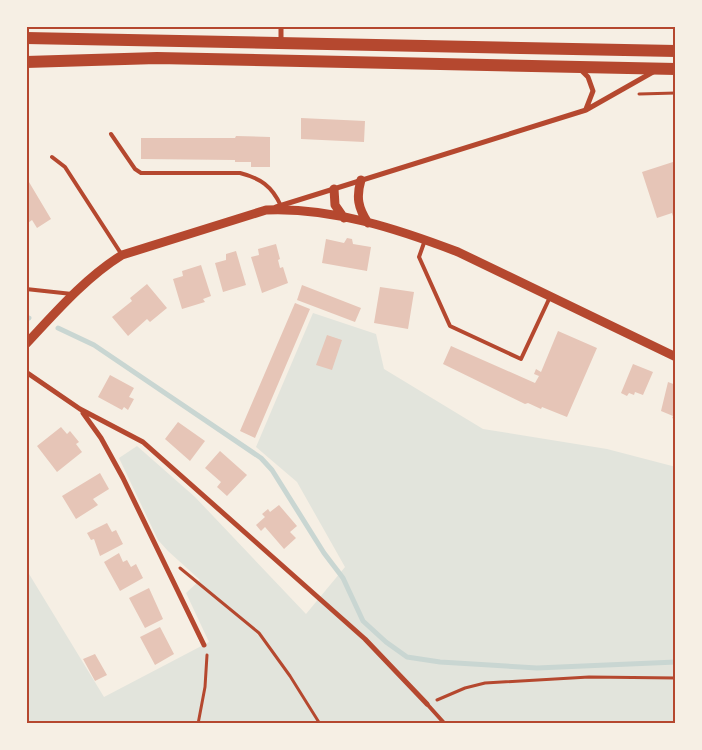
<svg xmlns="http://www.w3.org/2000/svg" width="702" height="750" font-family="'DejaVu Sans',sans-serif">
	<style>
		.green { fill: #e2e4dc }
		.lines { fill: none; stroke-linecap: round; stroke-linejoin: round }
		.stream { stroke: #c9d6d2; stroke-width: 5 }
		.building { fill: #e6c5b7 }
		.path { stroke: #b5482f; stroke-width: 3 }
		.service { stroke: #b5482f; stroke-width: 4 }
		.minor { stroke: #b5482f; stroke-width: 5 }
		.tertiary { stroke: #b5482f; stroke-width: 9 }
		.primary { stroke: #b5482f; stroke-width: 12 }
		.neatline { fill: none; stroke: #b5482f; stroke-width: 2 }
	</style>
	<rect width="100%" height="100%" fill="#f6efe4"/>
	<path class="green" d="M313,313l63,21 8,35 99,60 124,20 69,18v257h-650v-155l78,128 105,-55 -23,-49 14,-13 -32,-29 -10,-11 -39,-82 18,-12 58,51 111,117 39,-47 -48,-85 -41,-35z"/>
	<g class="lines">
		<path class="stream" d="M26,317l3,1
			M58,328l36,17 167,113 11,12 52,83 19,25 20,43 23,21 21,15 33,5 97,6 139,-6"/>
	</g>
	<path class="building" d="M301,118l64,3 -1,21 -63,-3z
		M236,136l34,1v30h-19v-5h-16v-2l-94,-1v-21h94z
		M676,161v61l-1,1 -3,-10 -15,5 -15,-46z
		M26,177l25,42 -14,9 -5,-8 -4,3 -2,-3 3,-4 -3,-5z
		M347,238l5,1 1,5 18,3 -4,24 -45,-8 4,-24 18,4z
		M276,244l4,15 -2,1 2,8 3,-1 5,16 -26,10 -11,-36 8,-2 -1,-6z
		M236,251l10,34 -23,7 -8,-29 11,-3v-6z
		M201,265l10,31 -8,3 2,3 -23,7 -9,-30 10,-3 -1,-5z
		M147,284l20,24 -17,14 -3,-3 -19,17 -16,-19 20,-16 -2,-3z
		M302,285l59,23 -6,14 -58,-22z
		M380,287l34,5 -6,37 -34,-6z
		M295,303l15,6 -55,129 -15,-7z
		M558,331l39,17 -30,69 -25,-10 -1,2 -13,-6 -3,1 -82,-40 8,-18 84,37 4,-7 -5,-2 2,-5 5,3z
		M327,335l15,5 -10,30 -16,-5z
		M633,364l20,8 -10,23 -8,-3 -1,3 -5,-2 -2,3 -6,-3z
		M110,375l24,13 -5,9 5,2 -6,11 -4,-3 -2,3 -24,-13z
		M668,382l8,3v35l-4,-2 1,-2 -12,-5z
		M178,422l27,19 -15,20 -25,-22z
		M61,427l6,7 3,-3 9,11 -3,2 6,8 -25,20 -20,-26z
		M220,451l27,24 -20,21 -10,-9 4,-5 -16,-14z
		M100,473l9,16 -16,10 5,6 -22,14 -14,-23z
		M279,505l18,21 -7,6 6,6 -12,11 -19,-22 -4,4 -5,-6 9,-8 -3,-3 6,-5 2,3z
		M107,523l5,9 4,-2 7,14 -23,12 -6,-17 -3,1 -4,-7z
		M119,553l4,9 4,-2 4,7 5,-3 7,14 -23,13 -16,-29z
		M149,588l14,31 -18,9 -16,-30z
		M160,627l14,27 -19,11 -15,-28z
		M95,654l12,21 -12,6 -12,-22z"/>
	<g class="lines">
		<path class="path" d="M639,94l37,-1
			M180,568l79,65 31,43 30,48
			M437,700l28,-12 20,-5 104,-6 87,1
			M198,724l7,-37 2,-32"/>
		<path class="service" d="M111,134l24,35 6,4h99c20,5 32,13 41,33
			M52,157l13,10 57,88
			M425,240l-6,17 31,69 71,33 29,-62
			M26,289l46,5
			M427,704l18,20"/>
		<path class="minor" d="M281,42v-16
			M580,69l8,8 5,14 -7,18
			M276,207l310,-97 67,-38
			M26,372l54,37 63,33 222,197 62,65
			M83,413l18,25 22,40 81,167"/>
		<path class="tertiary" d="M361,180c-5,17 -3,28 7,43
			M334,189l1,16 9,13
			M26,344c29,-31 59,-66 96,-89l144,-45c65,-3 132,19 192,42l218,105"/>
		<path class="primary" d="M26,38l650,13
			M26,62l131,-4 519,11"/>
	</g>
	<rect width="702" height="750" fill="none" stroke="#f6efe4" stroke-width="55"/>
	<rect x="28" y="28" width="646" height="694" class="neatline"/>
</svg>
